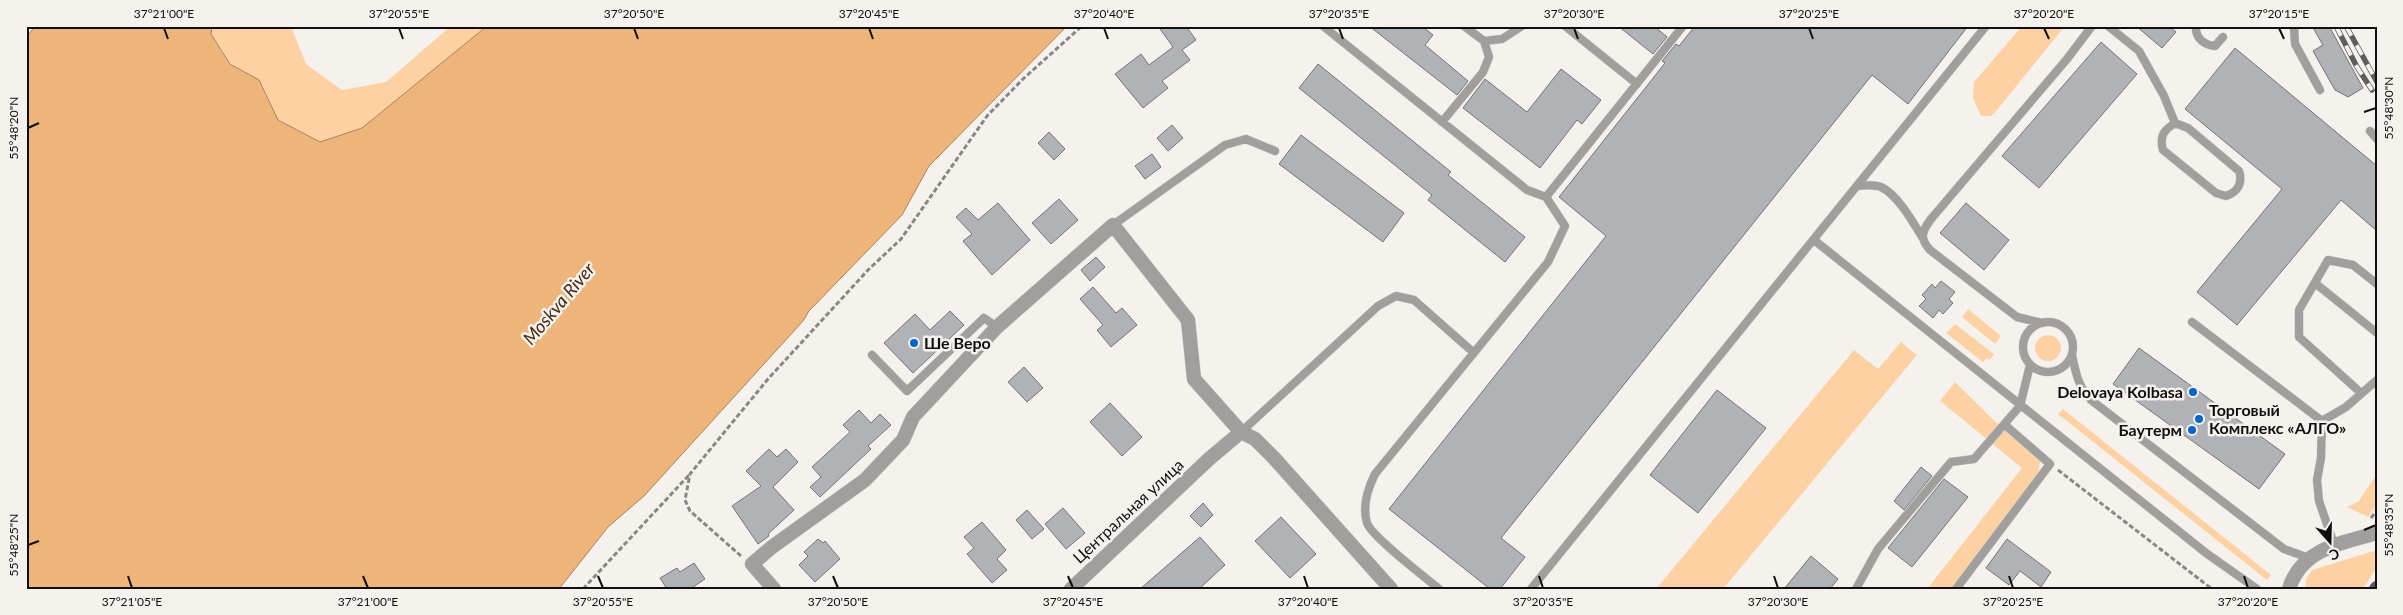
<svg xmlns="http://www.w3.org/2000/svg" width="2403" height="615" font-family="Lato,sans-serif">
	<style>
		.green { fill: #fed1a3 }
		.water { fill: #edb579; stroke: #ab8359 }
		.building { fill: #b0b2b5; stroke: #737578 }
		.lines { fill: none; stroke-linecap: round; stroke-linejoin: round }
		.service-casing { stroke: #d0ceca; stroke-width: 9 }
		.minor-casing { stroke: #d0ceca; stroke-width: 15 }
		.primary-casing { stroke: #d0ceca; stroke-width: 15 }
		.path { stroke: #8a8885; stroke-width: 3; stroke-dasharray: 5 2.5; stroke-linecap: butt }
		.service { stroke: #a09f9d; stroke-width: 8 }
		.minor { stroke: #a09f9d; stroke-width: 14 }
		.primary { stroke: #5d5b58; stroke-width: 14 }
		.rail-casing { stroke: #605e5c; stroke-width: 5.5 }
		.rail { stroke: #f5f2ee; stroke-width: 4; stroke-dasharray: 11; stroke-linecap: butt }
		.ticks { fill: none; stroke: #100f0e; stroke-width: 2 }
		.poi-dot { fill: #0666cf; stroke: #f5f2ee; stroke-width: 2 }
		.labels { text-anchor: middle; stroke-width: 5; stroke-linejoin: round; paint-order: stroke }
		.poi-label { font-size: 16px; font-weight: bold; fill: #100f0e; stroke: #f5f2ee; text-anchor: start }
		.street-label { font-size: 16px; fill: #100f0e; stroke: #f5f2ee }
		.water-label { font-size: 18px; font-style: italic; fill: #40290e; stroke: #f5f2ee }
		.neatline { fill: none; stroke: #100f0e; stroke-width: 2 }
		.ticks-label { font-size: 12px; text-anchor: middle; fill: #100f0e }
	</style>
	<rect width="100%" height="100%" fill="#f5f2ee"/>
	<path class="green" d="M212,26h79l15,38 36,26 44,-8 65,-56h36l-125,102 -42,14 -42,-22 -19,-39 -28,-17 -20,-30z
		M2022,26h43l-68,84 -6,6h-10l-8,-18 1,-16z
		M1968,309l33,27 -6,8 -33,-27z
		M1955,324l39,30 -4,6 -3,-2 -4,4 -37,-29z
		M2035 348a13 13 0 1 1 26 0a13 13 0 1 1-26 0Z
		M1901,342l16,13 -194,234h-67l198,-239 24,19z
		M1955,382l52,51 33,28 -2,16 -85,112h-26l95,-121 -82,-67z
		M2063,409l208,166 -4,5 -209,-166z
		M2377,474v30l-9,13 -21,-10 11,-5z
		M2377,550v17l-14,22h-58l1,-10 6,-9z"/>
	<path class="water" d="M35,26h177l-1,8 19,30 29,16 19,40 42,22 42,-14 125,-102h580l-138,140 -27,49 -93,96 -6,10 -159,175 -36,31 -49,62h-533v-551z"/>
	<path class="building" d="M1158,26h28l10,14 -14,10 8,10 -28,21 6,7 -25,20 -28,-34 26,-20 8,11 24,-18z
		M1369,26h53l11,9 -8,10 43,36 -11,14z
		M1618,26h36l13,11 -14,17z
		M1695,26h273l-60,78 -36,-29 -371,463 24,19 -25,32h-10l-101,-80 217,-273 -47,-39 106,-134 -3,-2 14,-17 3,2z
		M2136,26h33l7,6 -14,16z
		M2312,26h17l34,62 -15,9 -13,-7 -22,-39 10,-6z
		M2101,42l36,32 -98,114 -37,-32z
		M2235,48l142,118v65l-36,-31 -104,125 -40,-33 85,-103 -97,-80z
		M1318,64l133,108 -3,3 77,62 -20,25 -77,-62 4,-5 -133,-107z
		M1561,69l40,31 -19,24 -5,-4 -37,48 -77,-60 22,-29 42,33z
		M1172,125l11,13 -15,13 -11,-13z
		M1049,132l16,17 -11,11 -16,-17z
		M1301,135l103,78 -21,29 -104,-78z
		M1152,154l9,13 -16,12 -10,-13z
		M1059,199l19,21 -27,24 -19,-21z
		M998,203l32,37 -38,35 -29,-34 9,-7 -16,-17 10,-9 12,12z
		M1966,203l43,37 -25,30 -44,-37z
		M1096,257l9,10 -15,14 -9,-11z
		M1941,281l14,11 -6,7 4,4 -10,11 -4,-4 -6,8 -14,-12 7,-7 -4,-4 10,-11 3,4z
		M1093,287l23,26 6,-5 15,17 -26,22 -14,-17 6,-5 -23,-26z
		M950,311l14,14 -51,48 -29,-30 31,-29 15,16z
		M2139,348l146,106 -26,35 -146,-105z
		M1024,367l19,21 -16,14 -19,-20z
		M1717,390l49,38 -68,85 -48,-38z
		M1110,403l32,34 -20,19 -32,-34z
		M859,410l12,13 9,-9 11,11 -23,21 3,3 -51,48 -10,-10 11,-10 -9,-10 38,-35 -7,-7z
		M769,449l8,8 9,-8 12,13 -25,25 21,23 -26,24 1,2 -11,8 -26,-38 29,-20 -15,-15z
		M1921,467l11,9 -28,34 -10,-9z
		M1944,479l24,18 -56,70 -24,-19z
		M1203,503l10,12 -12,12 -11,-11z
		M1063,508l22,25 -19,16 -21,-25z
		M1027,510l17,19 -12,10 -16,-19z
		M1281,517l35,37 -26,24 -35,-37z
		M982,522l24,28 -9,9 10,11 -15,13 -25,-29 7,-6 -10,-11z
		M1200,537l25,28 -26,24h-59z
		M818,539l5,4 2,-2 15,18 -25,23 -16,-17 9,-9 -4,-4z
		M2007,539l44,33 -10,15 -21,-16 -11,14 -23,-17z
		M1811,556l27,23 -8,10h-46z
		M694,563l11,16 -15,10h-23l-7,-11 17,-10 3,4z"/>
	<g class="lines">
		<defs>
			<path id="service" d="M1323,26l204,164 19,7
				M1464,26l20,15 18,-2 20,-13
				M1565,26l72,58
				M2108,26l31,25 25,45 11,27
				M2196,26c-1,12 8,19 19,20l8,-9
				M2294,26l1,18 25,46
				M1442,122l41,-50 6,-15 -5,-16
				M2175,123l13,5 51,43c4,12 -1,21 -13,25l-10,-3 -53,-43c-4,-14 1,-20 12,-27z
				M2370,131l7,8
				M1857,186c8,-1 17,-2 24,1 16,7 32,35 41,50
				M1113,225l112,-80 21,-6 29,12
				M1814,240l392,313 51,36
				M2315,283l62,50
				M2192,322l130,99
				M2023 347a25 25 0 1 1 50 0a25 25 0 1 1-50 0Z
				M2042,323l-25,-6 -87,-67c-11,-12 -8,-19 1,-31l136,-160 25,-33
				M872,355l35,36 77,-73 13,9
				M2072,355c4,19 6,31 19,45l193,149 25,9
				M2361,393l-62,-56v-27l29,-50 25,5 24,19
				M2322,421l-1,37 -4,22 2,21 15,43
				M2322,421l24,-14 31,-27
				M1241,432l137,-126 18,-10 18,4 60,53
				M1439,589c-14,-12 -67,-52 -72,-66 -5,-17 0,-33 8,-49l173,-212 17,-36 -19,-29 137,-171
				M1531,589l455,-563
				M1856,589l22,-40 73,-87 23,-3 46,-53 10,-41
				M1956,589l94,-125 -45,-39"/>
			<path id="minor" d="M774,589l-22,-25 20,-17 93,-67 38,-40 10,-23 84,-90 116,-102 75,95 6,59 47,53
				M1071,589l138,-130 32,-27 14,7 19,19 117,131
				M2289,589c12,-40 52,-46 88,-56"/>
			<path id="primary" d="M2376,589l1,-1"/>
		</defs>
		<use href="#service" class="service-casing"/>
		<use href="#minor" class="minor-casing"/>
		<use href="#primary" class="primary-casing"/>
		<path class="path" d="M2058,470l154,119
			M2371,518l6,-8
			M741,556l-51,-45 -5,-11 5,-26 78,-95 100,-109 33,-31 86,-123 36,-37 59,-53
			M583,589l106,-114"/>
		<use href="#service" class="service"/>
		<use href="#minor" class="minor"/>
		<use href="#primary" class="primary"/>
		<defs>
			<path id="rail" d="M2336,26l21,41 15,23
				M2346,26l31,56"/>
		</defs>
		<use href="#rail" class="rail-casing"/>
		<use href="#rail" class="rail"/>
	</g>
	<path class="ticks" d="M164,28l4,11M399,28l4,11M634,28l4,11M869,28l4,11M1104,28l4,11M1339,28l4,11M1574,28l4,11M1809,28l4,11M2044,28l5,11M2279,28l5,11M2364,112l12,-4M28,128l11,-5M2364,530l12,-5M28,545l11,-4M128,576l4,12M363,576l5,12M598,576l5,12M833,576l5,12M1068,576l5,12M1304,576l4,12M1539,576l4,12M1774,576l4,12M2009,576l4,12M2244,576l4,12"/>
	<g class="poi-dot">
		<circle cx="914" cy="343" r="5"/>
		<circle cx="2193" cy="392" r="5"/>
		<circle cx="2199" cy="419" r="5"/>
		<circle cx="2192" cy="430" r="5"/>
	</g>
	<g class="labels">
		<g class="poi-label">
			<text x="924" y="349">Ше Веро</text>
			<text x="2183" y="398" text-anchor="end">Delovaya Kolbasa</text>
			<text x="2209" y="416">Торговый<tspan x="2209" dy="18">Комплекс «АЛГО»</tspan></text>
			<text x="2182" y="436" text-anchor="end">Баутерм</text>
		</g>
		<g class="street-label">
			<text transform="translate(1128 511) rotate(-43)" y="6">Центральная улица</text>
		</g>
		<g class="water-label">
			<text transform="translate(559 304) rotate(-50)" y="6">Moskva River</text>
		</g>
	</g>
	<rect width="2403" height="615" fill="none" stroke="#f5f2ee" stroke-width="55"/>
	<g transform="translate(2330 542) rotate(160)" stroke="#f5f2ee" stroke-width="4" paint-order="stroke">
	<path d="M0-4L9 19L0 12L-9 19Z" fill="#100f0e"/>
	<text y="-8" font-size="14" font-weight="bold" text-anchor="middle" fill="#100f0e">С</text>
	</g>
	<rect x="28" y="28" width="2348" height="560" class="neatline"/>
	<g class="ticks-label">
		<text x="164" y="18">37°21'00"E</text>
		<text x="399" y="18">37°20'55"E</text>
		<text x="634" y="18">37°20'50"E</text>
		<text x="869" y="18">37°20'45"E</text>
		<text x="1104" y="18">37°20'40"E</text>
		<text x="1339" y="18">37°20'35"E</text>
		<text x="1574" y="18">37°20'30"E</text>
		<text x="1809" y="18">37°20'25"E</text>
		<text x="2044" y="18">37°20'20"E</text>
		<text x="2279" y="18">37°20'15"E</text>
		<text transform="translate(2389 108) rotate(-90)" y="4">55°48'30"N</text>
		<text transform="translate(14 128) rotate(-90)" y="4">55°48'20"N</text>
		<text transform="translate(2389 525) rotate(-90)" y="4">55°48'35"N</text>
		<text transform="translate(14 545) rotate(-90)" y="4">55°48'25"N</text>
		<text x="132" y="606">37°21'05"E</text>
		<text x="368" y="606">37°21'00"E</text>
		<text x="603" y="606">37°20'55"E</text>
		<text x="838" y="606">37°20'50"E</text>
		<text x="1073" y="606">37°20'45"E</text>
		<text x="1308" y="606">37°20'40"E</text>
		<text x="1543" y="606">37°20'35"E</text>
		<text x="1778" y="606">37°20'30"E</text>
		<text x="2013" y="606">37°20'25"E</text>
		<text x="2248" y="606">37°20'20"E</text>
	</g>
</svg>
